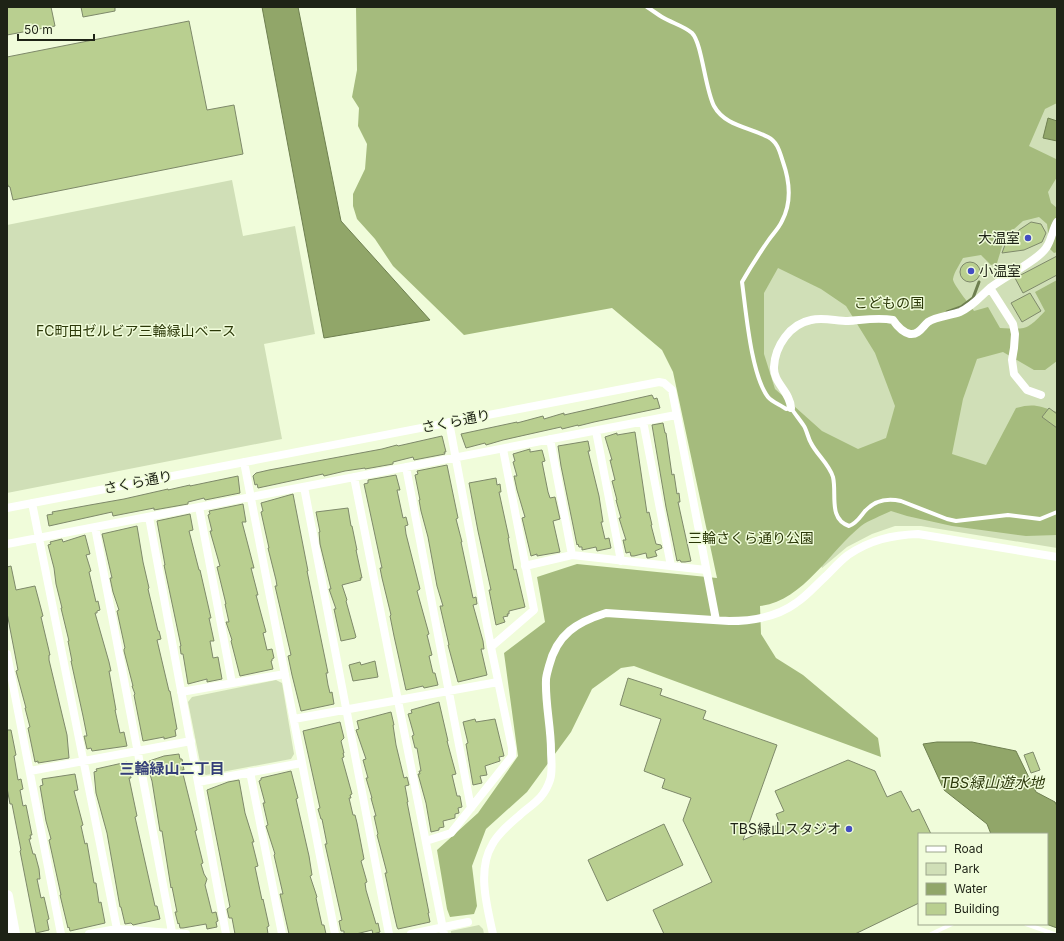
<svg xmlns="http://www.w3.org/2000/svg" width="1064" height="941" font-family="Inter,'Noto Sans JP',sans-serif">
	<style>
		.green { fill: #d0dfb7 }
		.forest { fill: #a5bb7d; fill-rule: evenodd }
		.water { fill: #91a669; stroke: #6e7f50 }
		.lines { fill: none; stroke-linecap: round; stroke-linejoin: round }
		.stream { stroke: #6e7f50; stroke-width: 3 }
		.building { fill: #b9cf90; stroke: #7e896a }
		.lane { stroke: #fff; stroke-width: 4 }
		.street { stroke: #fff; stroke-width: 8 }
		.secondary { stroke: #fff; stroke-width: 12 }
		.poi-dot { fill: #434dc2; stroke: #f0fcda; stroke-width: 1.5 }
		.labels { text-anchor: middle; stroke-width: 3; stroke-linejoin: round; paint-order: stroke }
		.poi-label { font-size: 14px; fill: #1e2316; stroke: #f0fcda; text-anchor: end }
		.park-label { font-size: 14px; fill: #2a3707; stroke: #f0fcda }
		.street-label { font-size: 14px; fill: #1e2316; stroke: #f0fcda }
		.neighbourhood-label { font-size: 15px; font-weight: bold; fill: #333d78; stroke: #f0fcda }
		.water-label { font-size: 15px; font-style: italic; fill: #2d3a0c; stroke: #f0fcda }
	</style>
	<rect width="100%" height="100%" fill="#f0fcda"/>
	<path class="green" d="M1057,7v541l-136,-22h-26l-23,8 -25,13 -25,21 -32,-91 -74,-153z
		M232,180l11,56 52,-10 20,108 -51,10 18,95 -275,54v-268z
		M276,680l6,3 12,71 -3,5 -85,16 -4,-3 -14,-70 4,-5z
		M479,925l4,4 1,5h-33v-3z"/>
	<path class="forest" d="M356,7h701v96l-12,6 -16,37 27,13 1,2v16l-9,15 3,11 6,5v44l-3,1 -4,-4 -3,-25 -8,-7 -16,4 -18,16 -8,26 -6,2 -10,-10 -18,3c-3,6 -9,14 -10,21 -1,4 17,26 21,32l14,-4 12,21c27,1 26,3 45,-17l-10,-19 22,-12v81l-12,9h-11l-31,-18 -26,7 -14,40 -11,55 34,11 30,-57c18,-5 23,-2 41,4v123l-31,1 -74,-10 -45,-10 -16,-5c-10,5 -22,9 -30,15 -31,25 -59,76 -101,80l1,28 15,24 27,17 75,63 3,19 -247,-91 -13,2 -29,21 -21,43 -44,60 -41,37 -14,37 5,40 -3,8 -24,3 -3,-8 -10,-59 41,-37 40,-57 -14,-103 41,-31 -8,-45 40,-13 140,14 -44,-206 -11,-22 -50,-42 -148,27 -71,-69 -18,-27 -18,-20 -4,-13v-12l12,-25 2,-25 -9,-18 1,-18 -7,-11 5,-27zM778,268l43,21 25,17 29,47 20,53 -9,32 -28,11 -36,-18 -47,-42 -11,-35v-61z"/>
	<path class="water" d="M262,7h36l43,214 89,99 -106,18z
		M1048,118l9,3v20l-14,-3z
		M937,742h35l44,9 20,41 19,10 2,4v122l-11,-4 1,-90h-56l-4,-10 -43,-34 -21,-46z"/>
	<g class="lines">
		<path class="stream" d="M947,312l14,-5 12,-9 6,-16"/>
	</g>
	<path class="building" d="M7,7h44l4,19 -48,9z
		M81,7h34v4l-32,6z
		M189,21l18,89 27,-5 9,49 -230,46 -3,-13 -2,-1 -1,-4v-125z
		M1031,222l10,2 5,9 -4,9 -18,8 -22,3 4,-11 13,-12z
		M1057,256v19l-34,18 -8,-15z
		M960 272a10 10 0 1 1 20 0a10 10 0 1 1-20 0Z
		M1030,293l11,18 -19,11 -11,-19z
		M652,395l2,4 3,-1 3,10 -66,14 -16,4v-1l-16,4 -1,-2 -58,13 -17,5 -1,-2 -19,5 -5,-14 56,-12v1l26,-7 1,3 20,-6v2z
		M1049,408l8,6v14l-15,-11z
		M663,423l2,10h1l6,42 2,-1 3,20 2,-1 1,9h-2l13,59 -6,1h-4l-1,-2 -3,1 -11,-54 -14,-82z
		M635,432l12,81 2,-1 3,13h-1l5,19 5,1 1,3 -7,3 2,5 -8,2h-2l-1,-5 -12,3h-3l-1,-4 -4,1 -3,-13h3l-7,-22h2l-5,-18h1l-5,-19 3,-1 -5,-20h2l-7,-23 12,-4v2z
		M442,436l4,16h-2l1,2 -31,6 -1,-3 -20,5v2l-28,5v-1l-20,3 -21,5 -1,-2 -65,14 -1,-4 -2,1 -2,-9 3,-3 13,-3 113,-21 15,-4 1,1z
		M588,441l2,10h-2l11,45 4,26h-2l4,17 4,-1 2,10 -14,3 -1,-4 -14,3v-3h-3l-1,-3 -1,1 -16,-79 -3,-20z
		M530,449v3l12,-2 3,11 -3,1 6,30 2,6 5,-1 5,22 -7,2 7,31 -23,4v-2l-6,2 -9,-38 3,-1 -8,-27 -3,-14h3l-4,-14 2,-1 -2,-7z
		M447,465l11,53 -2,1 6,23h-1l12,56 3,-1 1,7 -4,1 10,36 1,8h-3l6,26 -29,7 -10,-37h1l-9,-39h3l-6,-20 -9,-49 -7,-26 -2,-11h1l-5,-25 3,-1 -1,-3z
		M396,475l4,15h-3l6,28 3,-1 2,8 -3,1 1,8 14,55 -3,2 12,43 -2,1 5,20 -3,1 4,17h2l3,12 -14,3 -1,-2 -17,4 -12,-54 -4,-20 1,-1 -9,-37 -2,-10h2l-18,-84 4,-1v-3z
		M238,476l2,17 -35,7 -1,-2 -16,4v2l-34,6v-2l-41,8 -1,-4 -63,14 -2,-11 6,-1 -1,-2 38,-7 34,-6 44,-10v1l22,-5v1z
		M496,478l1,7 3,-1 1,8h-2l10,46h-1l6,32 2,-1 9,38 -16,4v3h-2l1,2 -5,1 2,5 -9,3 -7,-35h2l-13,-59 -9,-48z
		M293,494l15,77h-1l21,102h-2l2,12 2,8 2,-1 2,12 -33,7 -9,-36 -4,-19 3,-1 -16,-69h2l-1,-6 -8,-32h1l-8,-36 2,-1 -2,-8z
		M243,504l3,18h-4l12,46h-3l7,27h-2l10,37 -3,1 4,17 5,-1 2,9 -2,1v2h-1l2,8 -33,7 -9,-35 1,-1 -6,-18h3l-4,-18h1l-9,-37 3,-1 -10,-35h2l-4,-16 2,-1 -1,-3z
		M348,508l3,18h1l5,24h-1l6,28h-2l1,2 -19,5 5,15 -1,1 10,36 -1,1 -14,3 -7,-32h2l-7,-20h2l-11,-45 -1,-12h1l-4,-20z
		M190,514l3,16 -4,1 10,39h1l11,48h-2l5,23h-4l3,17 5,-1 4,22 -15,3v-3l-19,5 -5,-30h-2l-1,-8h1l-17,-81h1l-8,-44z
		M137,526l6,36 6,26 -1,1 10,42h1l2,8 -4,1 12,51h1l7,38 -2,1 1,6 -12,3v-2l-21,4 -9,-46 1,-1 -3,-8h1l-9,-35v-2l1,-1 -8,-37 2,-1 -6,-18 -3,-14h2l-10,-44z
		M85,535l5,19 -4,1 5,16 -2,1 7,30 2,-1 2,9 -3,1v2h-2l14,49 2,9h-2l7,39h-1l5,23 4,-1 3,14 -35,5 -1,-3 -4,1 -3,-13h3l-4,-20 -12,-55h1l-4,-20h1l-8,-33h1l-6,-24 -2,-16 -6,-23 3,-1 -1,-2 12,-3 1,3z
		M11,566l5,24 19,-4 8,30 -2,1 9,38h-1v5l18,75 2,23 -31,5v-2l-3,1 -7,-34 2,-1 -5,-19h1l-10,-37 2,-1 -11,-57v-46z
		M375,661l3,16 -25,4 -4,-16 11,-3 1,3z
		M628,678l34,11 -2,6 46,16 -3,8 74,26 -34,95 37,-16 -4,-10 8,-3 -9,-20 73,-31 27,11 12,26 14,-6 11,21 7,-3 12,25h-12v69l-64,31h-191l-11,-24 59,-28 -29,-62 8,-22 -29,-10 3,-9 -21,-8 17,-52 -41,-14z
		M439,702l9,39h-1l9,33 -4,1 5,21h3l2,11 -4,1 1,5 -4,1v4l-12,3 1,6 -5,1v2l-8,2 -5,-29 -8,-29h2l-1,-3h2l-4,-23h-2l-3,-12 2,-1 -6,-21 4,-1 -1,-3z
		M391,712l3,13h-1l3,20 8,33 3,-1 2,8 -4,1 3,16h-1l22,111h-1l2,9 -32,7 -1,-2 -4,-17 -8,-37h2l-10,-38 1,-1 -4,-18h2l-5,-18h1l-6,-20h2l-5,-18 3,-1 -10,-29 3,-1 -2,-8z
		M475,719l1,3 19,-3 9,37 -5,1 1,4 -15,5 2,9 -7,1 2,7 -9,2 -7,-41 2,-1 -5,-21z
		M340,722l4,16 -3,3 3,12h-1l1,4 -2,1 10,36 -2,1 1,3h-2l4,17h2l2,8 7,36 -3,2 6,21 -2,1 1,7 10,34 2,-1 2,9 -7,2 -1,-4 -16,4h-12v-3h-3l-2,-10 3,-1 -17,-76h2l-5,-25h-1l-3,-10 2,-1 -17,-77z
		M7,730h4l5,25 -2,1 4,24 3,-1 2,10 -3,1 3,16 3,-1 6,30h-2l1,4h-2l4,15h2l4,15 1,10h-3l4,19 3,-1 5,22 -2,1 2,10 -13,3 -16,-82 1,-1 -9,-46h-2l-3,-16z
		M1033,752l7,18 -9,3 -7,-18z
		M179,754l1,5h2l2,11h-2l15,60 -2,1 8,32 -2,1 3,10 3,5 -2,6 7,28 4,-1 2,9 -2,1 1,5 -10,2 -1,-5 -23,4h-3l-1,-5 -1,1 -3,-12h2l-5,-25 -1,1 -9,-57h-2l-8,-50 -5,-16 3,-1 -1,-3 15,-5z
		M127,762l4,16h-2l8,38 -2,1 20,89h2l3,13 -27,6 -2,-2 -6,1 -4,-17h-1l-13,-74 -11,-40 -2,-21 3,-1 -1,-2z
		M291,771l7,27 -2,1 13,57 3,19 -2,1 7,21 -1,1 6,27h2l2,9h-37l-9,-40h3l-9,-39 1,-1 -9,-28 2,-1 -5,-22h2l-6,-22 2,-1v-2z
		M75,774l3,16 -4,1 9,34 -2,1 4,18 2,-1 7,40h2l3,20 2,-1 4,21 -35,8 -1,-4 -1,1 -8,-33h1l-12,-55 2,-1 -5,-18 -6,-35 3,-1 -1,-6z
		M239,780l6,33 9,29h-2l6,24 -3,1 7,33 1,-1 6,27 -2,1 1,7h-33l-3,-16h-3l-2,-9 3,-2 -23,-117 21,-8z
		M664,824l19,41 -76,36 -19,-41z"/>
	<g class="lines">
		<path class="lane" d="M647,7c5,3 10,7 15,10 10,6 22,9 30,16 10,10 13,56 22,73 11,20 35,21 54,31 10,5 12,16 15,25 7,20 9,40 -1,59 -3,7 -10,14 -14,20 -9,13 -18,27 -26,41 4,29 9,93 26,115 4,5 13,8 18,12l5,-1c4,6 9,12 13,18 3,5 4,12 7,17 6,12 18,21 22,34 4,17 -5,42 16,49 8,-3 11,-9 16,-15 10,-11 23,-13 36,-10l46,18 9,2 52,-6 32,4 17,-7
			M1026,924l28,10
			M931,934l21,-10"/>
		<path class="street" d="M1041,395l-14,-5 -13,-16 -2,-14 2,-12 1,-14 -2,-10 -23,-36c14,-11 47,-27 56,-40 6,-8 6,-18 11,-26
			M791,408c-1,-17 -18,-25 -17,-41 1,-21 16,-43 37,-47 12,-3 25,1 37,1 15,-1 30,-4 45,-1 4,6 9,12 17,14 9,1 12,-7 18,-12 7,-5 24,-7 32,-10 12,-5 21,-16 30,-24
			M643,421l28,145
			M596,431l25,130
			M550,439l22,116
			M244,462l91,472
			M406,467l65,341
			M354,477l90,457
			M304,487l85,447
			M32,503l85,426
			M199,507l33,176
			M7,508l652,-126 5,1 8,7 1,5 43,225
			M149,517l77,417
			M95,527l77,405
			M7,544l669,-129
			M525,566l47,-11 134,15
			M491,647l43,-37 -31,-161
			M7,654l54,280
			M181,692l104,-18
			M294,719l204,-37
			M30,771l161,-30
			M250,772l32,162
			M198,782l104,-19
			M426,841l25,-8 61,-77v-8l-21,-101 -42,-225
			M89,934l28,-5 69,5
			M411,934l57,-12
			M493,934c-6,-27 -16,-64 -1,-89 6,-12 19,-22 29,-31 13,-11 23,-16 29,-34 3,-9 1,-20 1,-30 0,-23 -6,-47 -5,-70 0,-4 2,-10 3,-14 8,-32 28,-44 57,-53l123,8c23,0 48,-4 67,-18 11,-7 20,-18 30,-27 7,-7 14,-15 22,-21 22,-15 44,-20 70,-21l139,23"/>
		<path class="secondary" d="M7,896l7,38"/>
	</g>
	<g class="poi-dot">
		<circle cx="1028" cy="238" r="4"/>
		<circle cx="971" cy="271" r="4"/>
		<circle cx="849" cy="829" r="4"/>
	</g>
	<g class="labels">
		<g class="poi-label">
			<text x="1020" y="243">大温室</text>
			<text x="979" y="276" text-anchor="start">小温室</text>
			<text x="841" y="834">TBS緑山スタジオ</text>
		</g>
		<g class="park-label">
			<text x="889" y="308">こどもの国</text>
			<text x="136" y="336">FC町田ゼルビア三輪緑山ベース</text>
			<text x="751" y="543">三輪さくら通り公園</text>
		</g>
		<g class="street-label">
			<text transform="translate(456 421) rotate(-11)" y="5">さくら通り</text>
			<text transform="translate(138 482) rotate(-11)" y="5">さくら通り</text>
		</g>
		<g class="neighbourhood-label">
			<text x="172" y="774">三輪緑山二丁目</text>
		</g>
		<g class="water-label">
			<text x="992" y="788">TBS緑山遊水地</text>
		</g>
	</g>
	<rect width="1064" height="941" fill="none" stroke="#1e2316" stroke-width="16"/>
	<rect x="918" y="833" width="130" height="92" fill="#f0fcda" stroke="#9ca58c"/>
	<rect x="926" y="846" width="20" height="6" fill="#ffffff" stroke="#9ca58c"/>
	<text x="954" y="853" font-size="12" fill="#1e2316">Road</text>
	<rect x="926" y="863" width="20" height="12" fill="#d0dfb7" stroke="#9ca58c"/>
	<text x="954" y="873" font-size="12" fill="#1e2316">Park</text>
	<rect x="926" y="883" width="20" height="12" fill="#91a669" stroke="#9ca58c"/>
	<text x="954" y="893" font-size="12" fill="#1e2316">Water</text>
	<rect x="926" y="903" width="20" height="12" fill="#b9cf90" stroke="#9ca58c"/>
	<text x="954" y="913" font-size="12" fill="#1e2316">Building</text>
	<path d="M18 34v6h76v-6" fill="none" stroke="#1e2316" stroke-width="2"/>
	<text x="24" y="34" font-size="12" fill="#1e2316" stroke="#f0fcda" stroke-width="3" paint-order="stroke">50 m</text>
</svg>
